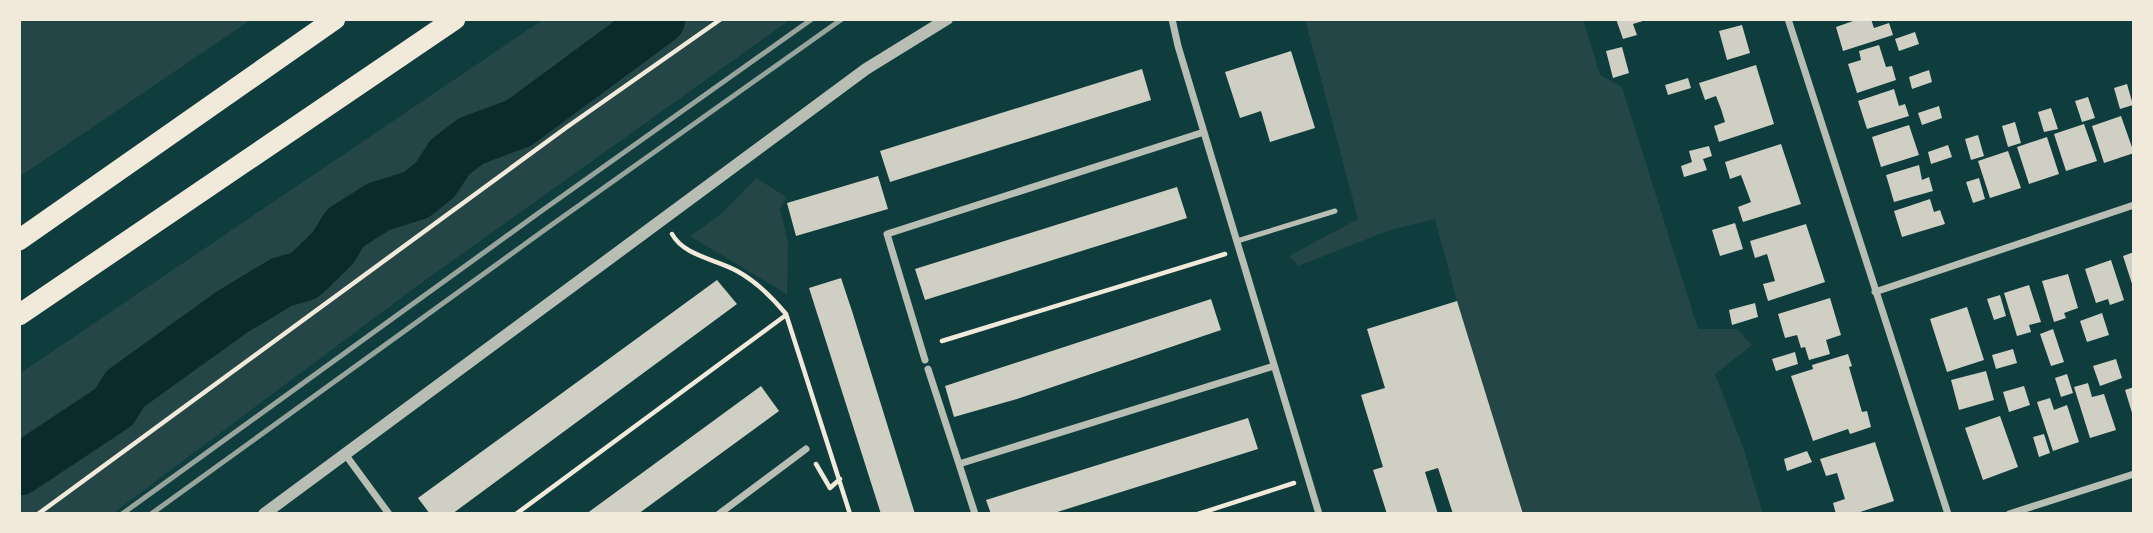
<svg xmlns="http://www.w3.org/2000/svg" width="2153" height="533" font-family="'Times New Roman',serif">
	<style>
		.green { fill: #244646 }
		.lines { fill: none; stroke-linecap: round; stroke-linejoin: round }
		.river { stroke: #0a2a2b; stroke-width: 51 }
		.building { fill: #cfcfc3 }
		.path { stroke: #f1e9da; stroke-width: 4.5 }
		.service { stroke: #b8beb3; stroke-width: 5 }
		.minor { stroke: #b8beb3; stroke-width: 7 }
		.tertiary { stroke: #b8beb3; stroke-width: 12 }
		.motorway { stroke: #f1e9da; stroke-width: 21 }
		.rail { stroke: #97a49c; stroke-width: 5 }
	</style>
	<rect width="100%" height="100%" fill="#0f3d3e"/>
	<path class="green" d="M19,19h233l-233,158z
		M544,19h247l-370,264 -309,231h-93v-140z
		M1305,19h278l17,56 22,12 76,242h39l15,16 -37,29 29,76 19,64h-240l-66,-213 -22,-82 -45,11 -92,36 -9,-10 69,-37z
		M756,178l30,19 -6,12 8,34 -1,51 -97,-58 31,-22z"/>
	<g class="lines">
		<path class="river" d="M19,470l95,-63 11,-18 107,-77 50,-30 22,-6 29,-28 12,-20 33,-21 38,-12 19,-15 15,-23 21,-16 48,-18 141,-104"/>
	</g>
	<path class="building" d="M1616,19h30v1l-13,4 4,11 -14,4z
		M1859,19h12l3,9 15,-5 4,12 -50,16 -7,-24z
		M1742,25l8,28 -23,7 -8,-29z
		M1915,32l4,12 -20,7 -4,-12z
		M1879,45l7,22 6,-1 4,14 -39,13 -9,-29 13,-4 -2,-9z
		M1622,47l7,26 -16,5 -7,-27z
		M1291,51l24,77 -45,14 -9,-31 -21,7 -15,-46z
		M1756,65l18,59 -55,18 -5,-16 11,-4 -4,-13 -5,-13 -11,4 -6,-17z
		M1142,69l9,31 -261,82 -10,-31z
		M1929,70l3,12 -20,7 -3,-12z
		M1688,78l3,10 -23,7 -3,-10z
		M2127,84l6,21 -13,4 -6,-21z
		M1894,89l5,17 6,-2 4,12 -42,13 -9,-28z
		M2088,97l7,21 -13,4 -7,-21z
		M1939,106l3,12 -20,7 -4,-12z
		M2051,108l7,21 -14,3 -6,-20z
		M2121,116l13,37 -30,10 -12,-37z
		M2015,122l6,21 -13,4 -6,-21z
		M2084,124l13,37 -31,10 -12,-37z
		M1909,125l10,30 -38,12 -9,-30z
		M1978,135l6,21 -13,4 -6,-21z
		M2047,137l12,37 -30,10 -12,-37z
		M1781,144l20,60 -58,18 -5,-15 13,-5 -10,-27 -11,4 -5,-17z
		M1948,145l4,12 -21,7 -3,-12z
		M1709,146l3,10 -9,3 4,11 -23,7 -3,-11 11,-4 -3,-11z
		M2008,151l13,37 -31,10 -12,-37z
		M1919,165l3,15 7,-3 4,14 -39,11 -8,-27z
		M878,176l10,33 -92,27 -9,-33z
		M1979,178l6,21 -12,4 -7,-21z
		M1177,187l10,31 -262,82 -10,-31z
		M1930,199l4,13 6,-2 5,14 -43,13 -8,-26z
		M1735,223l8,26 -23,7 -8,-26z
		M1806,224l19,58 -57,19 -5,-17 12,-3 -8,-27 -12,4 -5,-17z
		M2134,252v35h-1l-10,-31z
		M2111,260l13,40 -14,5 -2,-6 -12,4 -11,-34z
		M2068,274l10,34 -14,5 2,5 -12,4 -12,-41z
		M841,278l11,33 63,203h-34l-72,-226z
		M717,280l20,24 -285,210h-22l-12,-16z
		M2029,285l12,37 -12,3 2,7 -14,4 -13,-43z
		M2000,295l6,21 -12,4 -7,-21z
		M1830,298l11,37 -15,5 4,14 -21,6 -4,-13 -4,1 -4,-13 -12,3 -7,-24z
		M1211,299l10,31 -204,69 -63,18 -9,-31z
		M1457,301l66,213h-70l-15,-46 -13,4 13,42h-51l-14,-44 10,-3 -22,-72 24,-7 -18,-59z
		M1755,303l3,14 -26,8 -3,-15z
		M1967,307l17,53 -37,12 -17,-53z
		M2102,313l7,22 -22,7 -7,-21z
		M2053,329l11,33 -13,4 -11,-32z
		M2013,349l4,14 -21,6 -4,-14z
		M1795,352l3,12 -22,7 -4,-12z
		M1848,354l4,12 -3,1 13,45 5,-1 4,16 -21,7 -2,-5 -35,12 -22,-65 22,-7 -1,-4z
		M2116,359l6,19 -22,8 -7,-20z
		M1986,371l8,29 -35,10 -8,-30z
		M2067,374l6,19 -12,4 -6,-19z
		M2088,383l4,14 12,-3 12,36 -26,8 -16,-51z
		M761,386l18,25 -141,103h-52z
		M2024,386l6,19 -21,7 -6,-20z
		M2134,387v29h-1l-8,-26z
		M2050,398l4,12 13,-5 12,37 -26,9 -16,-49z
		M2000,416l18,51 -35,13 -18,-52z
		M1248,418l10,31 -207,65h-60l-5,-14z
		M2044,434l6,19 -11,4 -6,-20z
		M1875,442l19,59 -40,13h-18l-3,-11 12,-4 -8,-26 -11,3 -6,-17z
		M1807,451l5,11 -25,9 -3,-12z"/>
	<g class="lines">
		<path class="path" d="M672,234c12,22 44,25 65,37 20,11 35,26 49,43l64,200
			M942,341l283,-87
			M816,464l14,24 10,-9
			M38,514l529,-387 154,-108
			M516,514l270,-199
			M1198,514l96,-31"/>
		<path class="service" d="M1237,241l98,-30"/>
		<path class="minor" d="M1172,19l6,27 141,468
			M1788,19l160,495
			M1875,292l259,-87
			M925,360l-38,-126 317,-102
			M928,369l31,95
			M345,454l44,60
			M719,514l87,-65
			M975,514l-16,-50 315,-98
			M2009,514l125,-40"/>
		<path class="tertiary" d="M264,514l602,-445 81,-50"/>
		<path class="motorway" d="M19,240l316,-221
			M19,315l436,-296"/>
		<path class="rail" d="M122,514l418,-302 272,-193
			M151,514l399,-288 292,-207"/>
	</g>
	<rect width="2153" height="533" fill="none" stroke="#f1e9da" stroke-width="42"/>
</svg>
